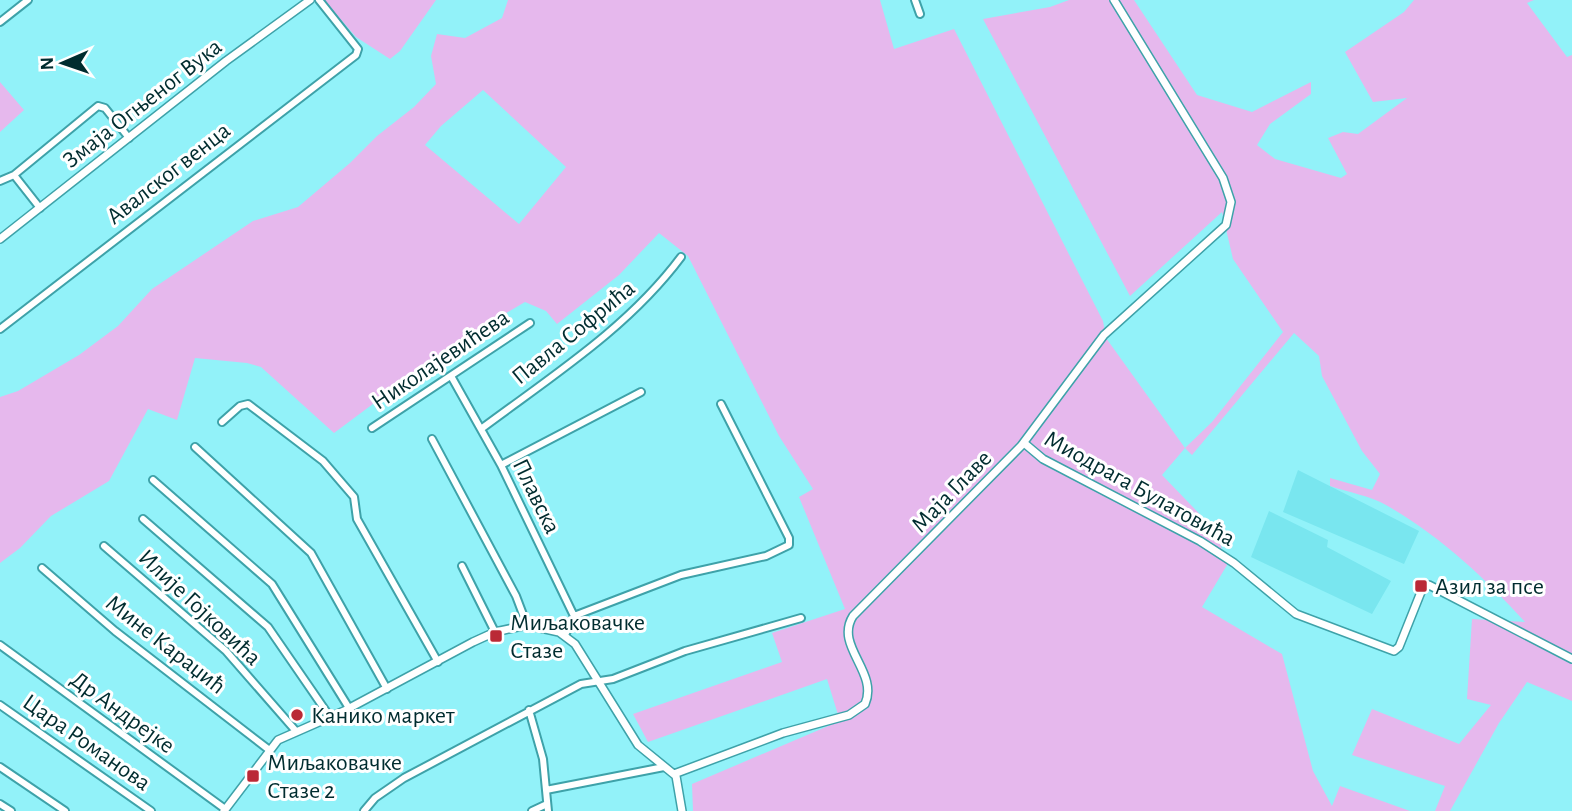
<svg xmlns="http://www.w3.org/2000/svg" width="1572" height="811" font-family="'Alegreya Sans',sans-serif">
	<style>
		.built { fill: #79e6ef }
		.green { fill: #e6b8ed; fill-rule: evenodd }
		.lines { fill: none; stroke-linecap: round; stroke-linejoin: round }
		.minor-casing { stroke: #3ea2a9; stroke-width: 10 }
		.tertiary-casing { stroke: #3ea2a9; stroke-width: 10 }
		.minor { stroke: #fff; stroke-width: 6 }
		.tertiary { stroke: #fff; stroke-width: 7 }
		.poi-dot { fill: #ba2936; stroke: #fff; stroke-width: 2.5 }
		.labels { text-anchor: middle; stroke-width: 6; stroke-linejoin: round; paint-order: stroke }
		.street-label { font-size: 24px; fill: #002c2f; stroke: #fff }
		.poi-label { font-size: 24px; fill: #002c2f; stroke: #fff; text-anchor: start }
	</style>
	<rect width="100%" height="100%" fill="#92f2f9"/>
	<path class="built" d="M1298,470l121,61 -15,33 -121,-52z
		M1269,511l59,29 -1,7 64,34 -19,33 -121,-57z"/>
	<path class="green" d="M324,0h112l-36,51 -10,8 -34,-22z
		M508,0h372l14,49 60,-20 149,292 3,17 79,110 27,-26 71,-90 -50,-73 -11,-47 -92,84 -147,-277 67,-12 19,-7h65l63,95 55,17 59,-30v12l-41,30 -13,21 18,14 66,19 6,-4 -19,-36 15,-6 15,2 49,-36 -34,4 -28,-50 59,-40 10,-12h120l-7,3 40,54 5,-2v646l-45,-19 -28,41 -49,88h-15l10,-25 -93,-31 20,-46 87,35 32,-39 -24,-6 5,-80 53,3c-40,-44 -86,-87 -139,-117 -16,-9 -38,-13 -56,-19v-8l42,12 8,-16 -18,-23 -40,-75 -3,-20 -25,-23 -102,122 -7,-7 -23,27 54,56 11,34 -25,42 80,47 31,117 19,35 8,-20 70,25h-717l-1,-27 148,-63 -13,-42 -179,63 -15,-28 149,-52 -10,-29 73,-24 -46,-112 14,-8 -34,-53 -91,-180 -29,-23 -40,42 -62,49 -11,-13 -21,-9 -73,43 -118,88 -73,-66 -14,-4 -52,-5 -18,62 -29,-11 -39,72 -58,35 -31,32 -20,15v-166l18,-6 61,-36 39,-29 34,-37 101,-68 45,-14 52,-44 27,-27 37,-29 22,-23 -5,-28 6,-22 28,4 37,-20zM483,90l83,77 -47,57 -94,-79 16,-19z
		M0,82l24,28 -24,22z"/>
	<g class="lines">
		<defs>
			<path id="minor" d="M915,0l5,14
				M0,22l28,-22
				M14,175l26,33
				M0,181l14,-6 84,-69 7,2 24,30
				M0,329l356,-274 2,-6 -39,-49
				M451,376l50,89 73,151
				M222,422l18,-16 8,-2 75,57 31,36 3,22 81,143
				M372,428l158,-105
				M481,429c71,-53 147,-101 200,-172
				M432,439l84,157 11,29
				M195,447l116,106 76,136
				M501,465l140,-73
				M153,480l119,104 77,124
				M143,519l125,108 62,90
				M104,546l122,105 69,79
				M462,566l33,66
				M42,568l73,63 153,118
				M574,616l107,-41 85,-19 23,-11v-7l-68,-134
				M565,635l9,-19
				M0,645l225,164
				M0,705l151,106
				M529,710l14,49 5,52
				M0,767l65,44
				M546,790l118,-23
				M0,804l11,7
				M364,811l11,-13 29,-20 177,-94 32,-5 72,-28 116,-33
				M532,811l15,-7"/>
			<path id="tertiary" d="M0,239l226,-178 84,-61
				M1024,443l19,16 157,82 34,22 62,51 98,37 5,-4 24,-60 6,-2 143,74
				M674,774l109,-41 66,-18 16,-11c14,-32 -31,-58 -12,-88l168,-170 83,-111 122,-110 5,-23 -8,-24 -109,-178
				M224,811l54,-71 66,-29 129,-69 22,-10 32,-7 32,7 16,12 63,101 38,31 6,35"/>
		</defs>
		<use href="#minor" class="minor-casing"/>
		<use href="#tertiary" class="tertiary-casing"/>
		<use href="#minor" class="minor"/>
		<use href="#tertiary" class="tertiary"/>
	</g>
	<g class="poi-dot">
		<rect x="1414" y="579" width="14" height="14" rx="3.5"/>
		<rect x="489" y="629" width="14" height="14" rx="3.5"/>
		<circle cx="297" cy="715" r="7"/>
		<rect x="246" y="769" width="14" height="14" rx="3.5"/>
	</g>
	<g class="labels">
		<g class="street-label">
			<text transform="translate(142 103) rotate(-38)" y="8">Змаја Огњеног Вука</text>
			<text transform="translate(168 173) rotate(-38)" y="8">Авалског венца</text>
			<text transform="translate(573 332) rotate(-39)" y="8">Павла Софрића</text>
			<text transform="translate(440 359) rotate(-34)" y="8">Николајевићева</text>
			<text transform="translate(1140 488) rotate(29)" y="8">Миодрага Булатовића</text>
			<text transform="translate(951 491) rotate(-46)" y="8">Маја Главе</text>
			<text transform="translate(537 496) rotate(64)" y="8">Плавска</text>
			<text transform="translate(200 607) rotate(43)" y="8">Илије Гојковића</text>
			<text transform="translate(166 644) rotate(38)" y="8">Мине Караџић</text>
			<text transform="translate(123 712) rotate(36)" y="8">Др Андрејке</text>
			<text transform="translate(87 742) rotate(35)" y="8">Цара Романова</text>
		</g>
		<g class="poi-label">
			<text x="1435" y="594">Азил за псе</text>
			<text x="510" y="630">Миљаковачке<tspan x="510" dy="28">Стазе</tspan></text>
			<text x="311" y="723">Канико маркет</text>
			<text x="267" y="770">Миљаковачке<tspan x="267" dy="28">Стазе 2</tspan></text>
		</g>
	</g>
	<g transform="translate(63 63) rotate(268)" stroke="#ffffff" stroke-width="5" paint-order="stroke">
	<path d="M0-5L12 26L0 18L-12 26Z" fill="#002c2f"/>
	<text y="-10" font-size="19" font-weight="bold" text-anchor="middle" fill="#002c2f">N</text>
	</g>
</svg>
